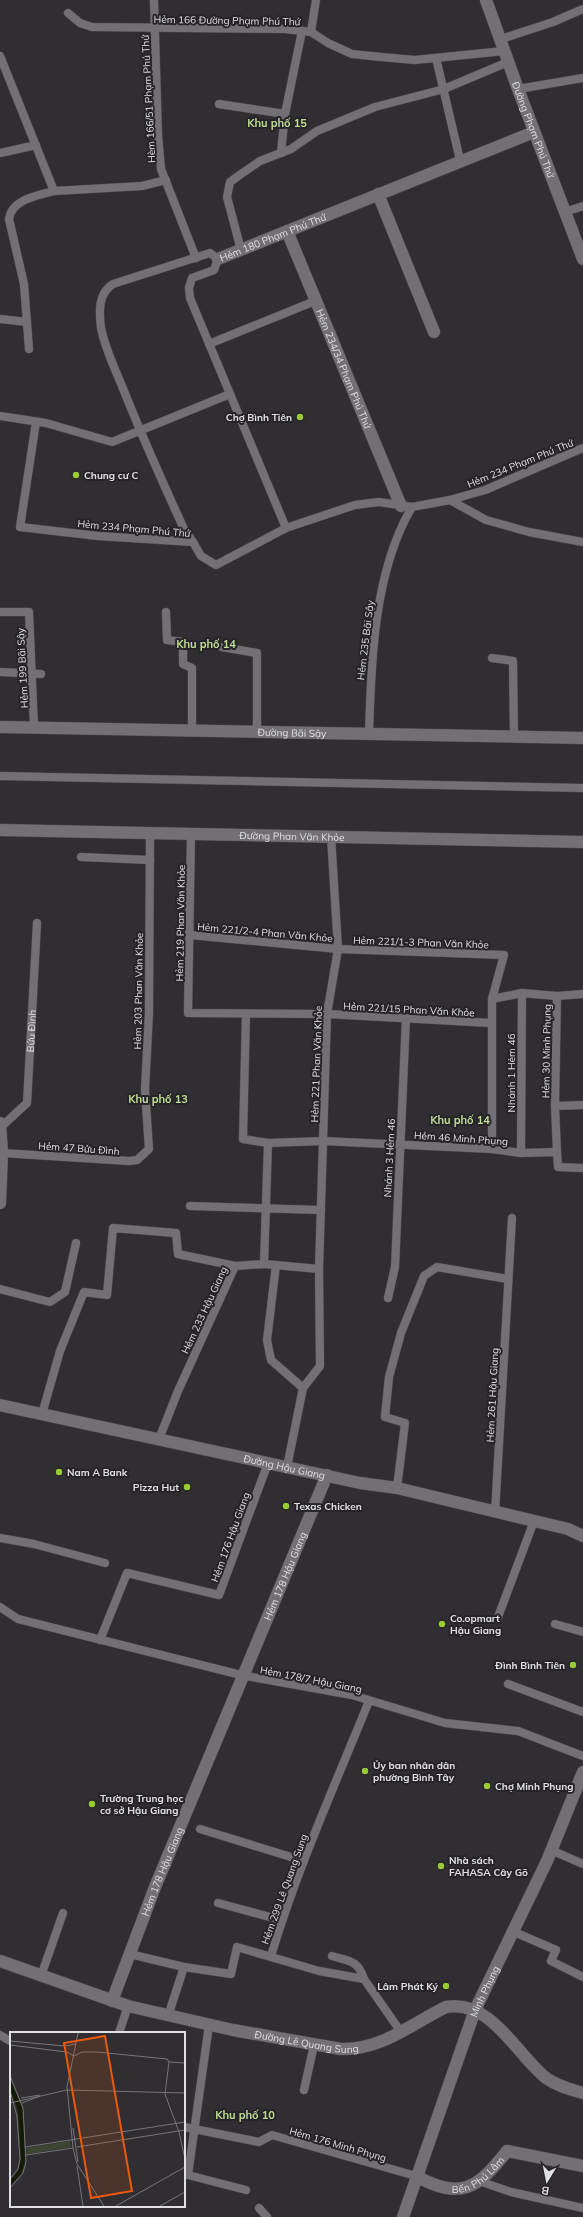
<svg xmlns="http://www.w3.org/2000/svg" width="583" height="2217" font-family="Mulish,sans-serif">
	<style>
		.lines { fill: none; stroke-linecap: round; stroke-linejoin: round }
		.service-casing { stroke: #4c4a4e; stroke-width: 9 }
		.minor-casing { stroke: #4c4a4e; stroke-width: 13 }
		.tertiary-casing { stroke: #4c4a4e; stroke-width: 13 }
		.secondary-casing { stroke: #4c4a4e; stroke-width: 13 }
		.service { stroke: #727075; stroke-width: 8 }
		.minor { stroke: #727075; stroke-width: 12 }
		.tertiary { stroke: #727075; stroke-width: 12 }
		.secondary { stroke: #727075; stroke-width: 12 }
		.poi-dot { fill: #9acb34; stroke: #262428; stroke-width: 1.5 }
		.labels { text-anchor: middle; stroke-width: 4; stroke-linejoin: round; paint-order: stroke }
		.street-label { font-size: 10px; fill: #e0dfe2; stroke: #262428 }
		.poi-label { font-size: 10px; font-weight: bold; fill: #e0dfe2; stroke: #262428; text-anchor: start }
		.neighbourhood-label { font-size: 11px; font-weight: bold; fill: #c0dd95; stroke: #262428 }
		.inset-road { fill: none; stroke: #767578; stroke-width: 1 }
		.view { fill: #e8590c; fill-opacity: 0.15; stroke: #e8590c; stroke-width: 2 }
		.inset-edge { fill: none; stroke: #e0dfe2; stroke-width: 2 }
	</style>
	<rect width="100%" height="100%" fill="#302e32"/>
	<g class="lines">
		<defs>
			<g id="service">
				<path d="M154,0l4,135 3,34 35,89"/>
				<path d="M68,13l12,10 12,4 193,2 26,3 17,11 24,11 29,3 34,3 89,-9"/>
				<path d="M311,32l5,-32"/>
				<path d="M501,39l52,-17 30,-13"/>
				<path d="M0,56l54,135c-17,5 -42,8 -45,28l15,65 5,65"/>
				<path d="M436,58l24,102"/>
				<path d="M518,89l65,-11"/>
				<path d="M219,104l66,10 -4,39"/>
				<path d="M285,114l17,-83"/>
				<path d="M0,153l36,-8"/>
				<path d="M54,191l88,-5 24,-6"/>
				<path d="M565,212l18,-6"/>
				<path d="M241,250l-14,-53 3,-15 11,-8 19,-13 31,-12 26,-18 58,-24 69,-18 64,-27"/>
				<path d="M0,319l27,3"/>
				<path d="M209,344l106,-43"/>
				<path d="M0,416l46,7 66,19 118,-48"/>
				<path d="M36,422l-16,105 78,9 95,6 8,14 15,9 70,-37 69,-23 24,-3 33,5 38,-7 35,-10 98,-42"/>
				<path d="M450,500l36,20 43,12 54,10"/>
				<path d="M193,542l-9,-13c-22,-48 -43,-95 -62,-143 -8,-19 -17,-38 -21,-58 -2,-16 -3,-35 12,-44l97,-31 8,6 -4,11 -22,8 -3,10 1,10 96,230"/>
				<path d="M0,612h29l5,115"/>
				<path d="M166,612l1,28 16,2v22l9,4v62"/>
				<path d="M222,647l35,6v79"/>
				<path d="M492,658l21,3 1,76"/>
				<path d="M0,672l41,2"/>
				<path d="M369,734c2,-73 5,-163 43,-227"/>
				<path d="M0,776l583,12"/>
				<path d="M191,833l-3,180 139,1 164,9"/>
				<path d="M81,857l69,3"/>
				<path d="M190,935l148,14 166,6 -12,44 30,-6 35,3 26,-2"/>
				<path d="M492,999v150"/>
				<path d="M246,1014l-3,125 25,4 55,-2 169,8 29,4 36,-1 1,15 25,1"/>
				<path d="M555,1106l28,-1"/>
				<path id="s1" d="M0,1128l27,-25 10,-180"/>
				<path d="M557,1152l-2,-46 2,-110"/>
				<path d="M2,1153l127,8 8,-1 12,-11 -4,-59 4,-77 1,-180"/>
				<path d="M521,1153l1,-160"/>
				<path d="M190,1206l131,4"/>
				<path d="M264,1264l4,-121"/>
				<path d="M276,1265l-9,75 4,20 32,28"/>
				<path d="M0,1289l50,13 15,-10 11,-49"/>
				<path d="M388,1298l7,-31 11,-249"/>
				<path d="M42,1414l18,-63 24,-59 23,3 6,-67 63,5 2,21 57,12"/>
				<path d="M159,1439l19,-48 57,-125 29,-2 55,5"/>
				<path d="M287,1467l16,-79 17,-22 -1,-97 8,-255 11,-65 -7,-113"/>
				<path d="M397,1488l8,-65 -20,-6 4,-40 12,-44 23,-57 13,-9 71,12"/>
				<path d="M495,1513l17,-295"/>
				<path d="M0,1538l34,6 71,19"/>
				<path d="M0,1607l18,12 223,56 111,20 93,28 73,8 65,25"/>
				<path d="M498,1617l36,-96"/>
				<path d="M555,1624l28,8"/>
				<path d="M100,1640l27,-67 92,22 49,-132"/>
				<path d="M508,1684l75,28"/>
				<path d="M200,1829l104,32"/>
				<path d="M551,1850l32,14"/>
				<path d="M218,1903l63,17"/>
				<path d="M514,1932l42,18 -5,11 32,16"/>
				<path d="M130,1954l54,13 -16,49"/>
				<path d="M271,1956c26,-87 64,-171 98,-255"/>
				<path d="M332,1956c17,5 26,4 32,23"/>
				<path d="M184,1967l47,7 6,-27 82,24 45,8 37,53"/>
				<path d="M41,1976l22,-63"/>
				<path d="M119,2033l9,-27"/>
				<path d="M0,2035l10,6"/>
				<path d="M304,2090l10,-45"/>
				<path d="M184,2127l75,15 13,-7 144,41"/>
				<path d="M184,2174l62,16"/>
				<path d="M188,2175l21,-150"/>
				<path d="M479,2181l32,11 72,16"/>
				<path d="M259,2208l8,9"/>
			</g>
			<g id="minor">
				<path d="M378,194l56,138"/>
				<path id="s2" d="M287,231l114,275"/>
				<path id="s3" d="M218,259l316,-127"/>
				<path d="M0,1123l2,30 -2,50"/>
				<path id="s4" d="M112,2001l43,-114 172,-412"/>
			</g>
			<g id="tertiary">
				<path id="s5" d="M0,727l583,11"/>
				<path id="s6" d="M0,830l583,12"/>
				<path id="s7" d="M0,1961l128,45 105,24 108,19c41,1 70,-25 105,-42 45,-8 70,47 100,71 11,8 24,11 37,15"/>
				<path id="s8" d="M416,2176c45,25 62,12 91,-25l76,15"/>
			</g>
			<g id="secondary">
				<path id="s9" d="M486,0l32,89 65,170"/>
				<path id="s10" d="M0,1405l360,78 37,5 171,41 15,7"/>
				<path id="s11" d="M403,2217l72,-207 72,-149 36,-89"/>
			</g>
		</defs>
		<use href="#service" class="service-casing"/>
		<use href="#minor" class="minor-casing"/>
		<use href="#tertiary" class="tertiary-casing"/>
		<use href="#secondary" class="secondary-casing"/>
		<use href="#service" class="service"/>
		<use href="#minor" class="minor"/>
		<use href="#tertiary" class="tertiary"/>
		<use href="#secondary" class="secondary"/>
	</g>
	<g class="poi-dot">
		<circle cx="300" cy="417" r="4"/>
		<circle cx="76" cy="475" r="4"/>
		<circle cx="59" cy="1472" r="4"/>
		<circle cx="187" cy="1487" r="4"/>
		<circle cx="286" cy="1506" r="4"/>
		<circle cx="442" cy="1624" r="4"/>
		<circle cx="573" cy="1665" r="4"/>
		<circle cx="365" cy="1771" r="4"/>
		<circle cx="487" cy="1786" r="4"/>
		<circle cx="92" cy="1804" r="4"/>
		<circle cx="441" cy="1866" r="4"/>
		<circle cx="446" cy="1986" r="4"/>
	</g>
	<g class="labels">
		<g class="street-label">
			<text transform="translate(227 20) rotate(1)" y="4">Hẻm 166 Đường Phạm Phú Thứ</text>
			<text transform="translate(148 99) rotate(-93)" y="4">Hèm 166/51 Phạm Phú Thứ</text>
			<text dy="4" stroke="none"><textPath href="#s9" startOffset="138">Đường Phạm Phú Thứ</textPath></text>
			<text dy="4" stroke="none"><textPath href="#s3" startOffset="59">Hẻm 180 Phạm Phú Thứ</textPath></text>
			<text dy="4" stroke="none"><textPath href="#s2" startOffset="149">Hẻm 234/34 Phạm Phú Thứ</textPath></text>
			<text transform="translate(520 463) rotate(-22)" y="4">Hẻm 234 Phạm Phú Thứ</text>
			<text transform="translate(134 528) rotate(5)" y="4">Hẻm 234 Phạm Phú Thứ</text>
			<text transform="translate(365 640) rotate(-83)" y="4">Hẻm 235 Bãi Sậy</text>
			<text transform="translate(22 668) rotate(-93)" y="4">Hẻm 199 Bãi Sậy</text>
			<text dy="4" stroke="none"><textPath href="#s5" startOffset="292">Đường Bãi Sậy</textPath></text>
			<text dy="4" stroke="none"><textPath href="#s6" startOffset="292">Đường Phan Văn Khỏe</textPath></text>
			<text transform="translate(180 923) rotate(-89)" y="4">Hẻm 219 Phan Văn Khỏe</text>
			<text transform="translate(265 932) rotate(5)" y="4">Hẻm 221/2-4 Phan Văn Khỏe</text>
			<text transform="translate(421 942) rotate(2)" y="4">Hẻm 221/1-3 Phan Văn Khỏe</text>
			<text transform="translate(138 991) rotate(-89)" y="4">Hẻm 203 Phan Văn Khỏe</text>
			<text transform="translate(409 1009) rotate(3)" y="4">Hẻm 221/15 Phan Văn Khỏe</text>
			<text dy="4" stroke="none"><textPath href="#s1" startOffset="109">Bửu Đình</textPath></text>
			<text transform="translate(546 1051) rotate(-89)" y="4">Hẻm 30 Minh Phụng</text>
			<text transform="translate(316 1064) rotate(-88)" y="4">Hẻm 221 Phan Văn Khỏe</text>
			<text transform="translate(511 1073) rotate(-90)" y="4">Nhánh 1 Hẻm 46</text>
			<text transform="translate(461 1138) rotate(4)" y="4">Hẻm 46 Minh Phụng</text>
			<text transform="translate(79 1148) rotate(4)" y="4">Hẻm 47 Bửu Đình</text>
			<text transform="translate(389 1158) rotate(-87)" y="4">Nhánh 3 Hẻm 46</text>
			<text transform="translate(204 1310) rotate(-65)" y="4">Hẻm 233 Hậu Giang</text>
			<text transform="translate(492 1395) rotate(-87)" y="4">Hẻm 261 Hậu Giang</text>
			<text dy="4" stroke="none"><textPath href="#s10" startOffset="291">Đường Hậu Giang</textPath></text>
			<text transform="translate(230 1537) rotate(-70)" y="4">Hẻm 176 Hậu Giang</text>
			<text dy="4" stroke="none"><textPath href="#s4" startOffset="459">Hẻm 178 Hậu Giang</textPath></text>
			<text transform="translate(311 1679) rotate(11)" y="4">Hẻm 178/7 Hậu Giang</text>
			<text dy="4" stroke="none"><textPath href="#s4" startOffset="139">Hẻm 178 Hậu Giang</textPath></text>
			<text transform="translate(284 1889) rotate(-70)" y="4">Hẻm 299 Lê Quang Sung</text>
			<text dy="4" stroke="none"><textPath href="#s11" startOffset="240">Minh Phụng</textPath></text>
			<text dy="4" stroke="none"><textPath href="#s7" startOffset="318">Đường Lê Quang Sung</textPath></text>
			<text transform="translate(338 2144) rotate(16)" y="4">Hẻm 176 Minh Phụng</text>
			<text dy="4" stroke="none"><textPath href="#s8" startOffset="69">Bến Phú Lâm</textPath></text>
		</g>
		<g class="poi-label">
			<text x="292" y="421" text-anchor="end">Chợ Bình Tiên</text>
			<text x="84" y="479">Chung cư C</text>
			<text x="67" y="1476">Nam A Bank</text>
			<text x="179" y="1491" text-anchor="end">Pizza Hut</text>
			<text x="294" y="1510">Texas Chicken</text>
			<text x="450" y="1622">Co.opmart<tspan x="450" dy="12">Hậu Giang</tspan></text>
			<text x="565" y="1669" text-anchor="end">Đình Bình Tiên</text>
			<text x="373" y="1769">Ủy ban nhân dân<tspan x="373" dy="12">phường Bình Tây</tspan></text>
			<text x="495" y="1790">Chợ Minh Phụng</text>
			<text x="100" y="1802">Trường Trung học<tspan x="100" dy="12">cơ sở Hậu Giang</tspan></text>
			<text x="449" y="1864">Nhà sách<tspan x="449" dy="12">FAHASA Cây Gõ</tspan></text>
			<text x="438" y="1990" text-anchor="end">Lâm Phát Ký</text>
		</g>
		<g class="neighbourhood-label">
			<text x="277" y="127">Khu phố 15</text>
			<text x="206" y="648">Khu phố 14</text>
			<text x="158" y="1103">Khu phố 13</text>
			<text x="460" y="1124">Khu phố 14</text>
			<text x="245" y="2119">Khu phố 10</text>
		</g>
	</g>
	<g transform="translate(10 2032)">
		<rect width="175" height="175" fill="#302e32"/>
		<path d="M60,109l1,6 -44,7 -1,-6z" fill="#3e4534"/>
		<path d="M0,47l13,31 2,51 -4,13 -11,12v-5l8,-10 3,-11 -3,-49 -8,-23z" fill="#131c03"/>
		<path class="inset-road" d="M68,1l-11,54 6,61 4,16 27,42M0,9l55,5 11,-2M0,13l57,7 7,4 8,-4h15l70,7 2,3 16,1M159,30l-4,32 14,38 6,27M0,44l13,32 3,54 -3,11 -13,15M0,59l7,25 3,43 -2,10 -8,10M11,66l19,-3M0,71l57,-13 118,3M12,71l18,-7M63,96l5,34M15,115l160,-25M67,115l108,-17M16,123l47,-7M67,134l6,40M106,174l69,-39M150,174l25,-14"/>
		<path class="view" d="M95,4l27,155 -41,7 -27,-155z"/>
		<rect width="175" height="175" class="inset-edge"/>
	</g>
	<g transform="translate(547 2181) rotate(190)" stroke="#262428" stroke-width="3" paint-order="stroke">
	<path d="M0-3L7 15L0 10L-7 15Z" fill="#e0dfe2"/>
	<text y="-6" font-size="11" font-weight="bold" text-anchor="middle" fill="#e0dfe2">B</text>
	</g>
</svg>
